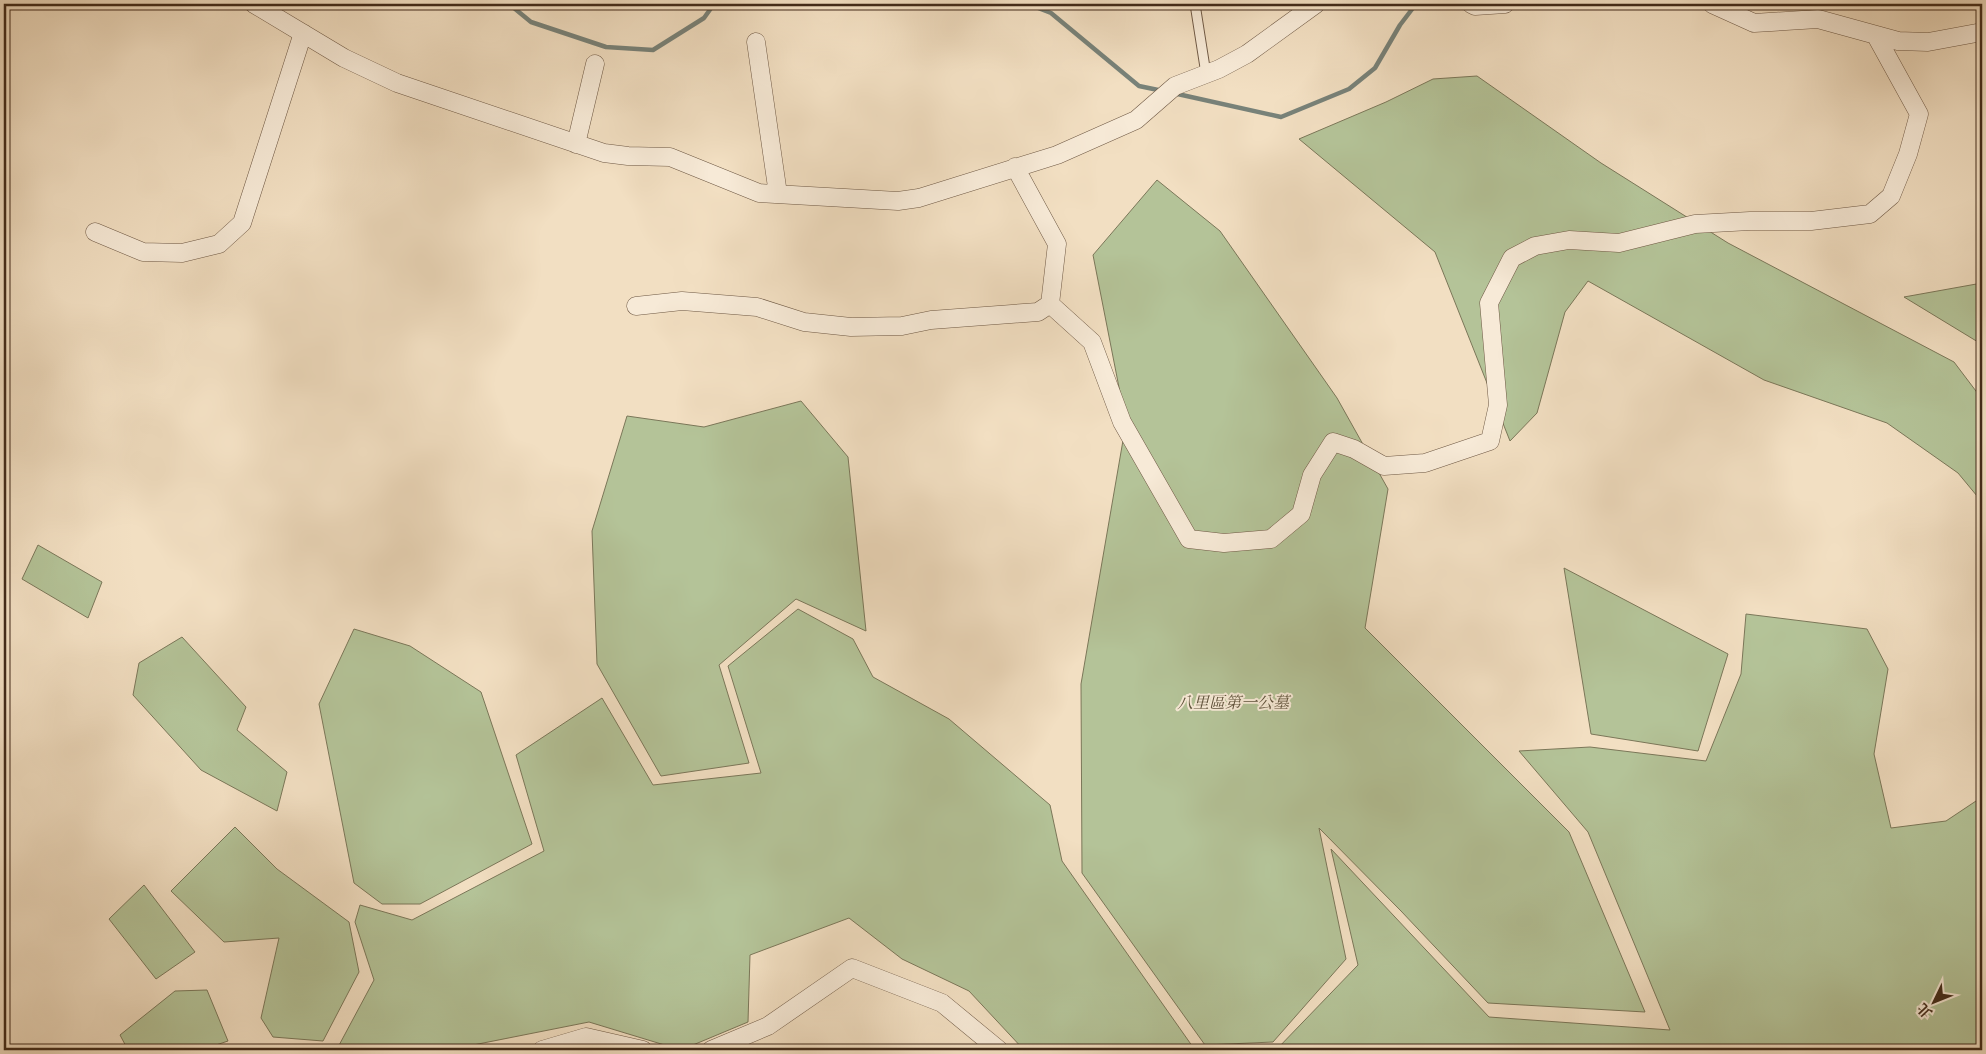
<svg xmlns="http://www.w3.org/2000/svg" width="1986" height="1054" font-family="Cardo,'Noto Serif TC',serif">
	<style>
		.green { fill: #b4c398; stroke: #7b7759 }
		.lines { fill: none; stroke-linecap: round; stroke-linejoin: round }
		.stream { stroke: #788279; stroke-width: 4.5 }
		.lane-casing { stroke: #6e5844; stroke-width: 11 }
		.street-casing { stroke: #6e5844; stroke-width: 19 }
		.lane { stroke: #f7ead7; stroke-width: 9 }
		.street { stroke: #f7ead7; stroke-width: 18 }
		.labels { text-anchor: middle; stroke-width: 4; stroke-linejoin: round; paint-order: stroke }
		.park-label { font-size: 16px; font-style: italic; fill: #5e513a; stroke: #f7ead7 }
	</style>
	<rect width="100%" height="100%" fill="#f2dfc2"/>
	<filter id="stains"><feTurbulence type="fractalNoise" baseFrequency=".004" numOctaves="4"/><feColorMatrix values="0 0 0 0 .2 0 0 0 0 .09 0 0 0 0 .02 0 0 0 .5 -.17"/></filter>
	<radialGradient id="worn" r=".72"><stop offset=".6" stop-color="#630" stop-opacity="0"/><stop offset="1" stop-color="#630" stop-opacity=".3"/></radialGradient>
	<path class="green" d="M1477,76l124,87 127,80 226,119 28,37v103l-24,-29 -71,-50 -123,-43 -176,-99 -23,31 -28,101 -27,28 -75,-189 -136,-113 87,-37 47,-23z
		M1157,180l63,51 117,167 51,91 -23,139 204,204 76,180 -157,-9 -87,-92 -82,-83 27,131 -73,83 -68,3 -123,-172 -1,-189 45,-261 -33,-168z
		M1982,283v65l-4,-6 -74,-45z
		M801,401l47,56 18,174 -70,-32 -77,66 30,98 -88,13 -64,-112 -5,-133 35,-115 77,11z
		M38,545l64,37 -14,36 -66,-39z
		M1564,568l164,86 -30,97 -107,-17z
		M798,609l55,30 20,38 76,42 101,86 12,56 133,189h-171l-55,-59 -67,-32 -53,-41 -99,37 -2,67 -67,28 -92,-28 -141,28 -111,-1 37,-69 -19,-58 5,-17 52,15 132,-69 -28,-96 86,-57 51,87 108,-12 -33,-107z
		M1746,614l121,15 21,40 -14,85 17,74 55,-7 36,-24v253h-706l82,-85 -27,-116 158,168 181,13 -82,-198 -69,-81 71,-4 116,14 35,-87z
		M354,629l56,17 71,46 51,152 -112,60h-38l-28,-21 -35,-179z
		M182,637l64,70 -9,23 50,42 -10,39 -76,-41 -68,-75 6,-32z
		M235,827l42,42 72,53 10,50 -36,69 -50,-4 -12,-19 18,-80 -55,4 -53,-51z
		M144,885l51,67 -39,27 -47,-60z
		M207,990l21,51 -27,9h-73l-8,-15 55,-44z"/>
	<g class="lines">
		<path class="stream" d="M509,4l22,18 75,25 47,3 51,-32 10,-14
			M1028,4l23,9 88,73 24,5
			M1173,93l108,24 68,-28 26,-21 25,-43 16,-21"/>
		<defs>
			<path id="lane" d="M1195,4l11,70"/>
			<path id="street" d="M254,4l90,54 53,25 207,70 24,3 42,1 89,36 139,8 21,-3 138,-43 79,-35 39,-34 44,-17 28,-15 69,-50
				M1471,4l4,2 30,-2
				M1712,4l42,19 64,-4 80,22 30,1 54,-10
				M756,42l22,152
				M576,144l19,-80
				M95,232l48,20 39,1 37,-9 23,-21 61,-190
				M1050,304l42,38 30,80 67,117 35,4 47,-4 30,-25 11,-39 21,-33 21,7 30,17 41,-3 65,-22 8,-36 -9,-102 23,-45 23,-12 34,-6 50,3 76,-19 55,-3h61l59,-7 21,-18 17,-42 11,-40 -43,-78
				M636,306l46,-5 75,6 47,15 47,5 51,-1 29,-6 107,-8 12,-8 7,-60 -42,-77
				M542,1050l44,-13 57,13
				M711,1050l57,-24 84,-58 90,35 57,47"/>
		</defs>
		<use href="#lane" class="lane-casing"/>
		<use href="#street" class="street-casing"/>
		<use href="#lane" class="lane"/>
		<use href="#street" class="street"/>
	</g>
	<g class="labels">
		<g class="park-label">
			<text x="1233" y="708">八里區第一公墓</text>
		</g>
	</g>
	<rect width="1986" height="1054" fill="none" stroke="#f2dfc2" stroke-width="20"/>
	<rect x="5" y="5" width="1976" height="1044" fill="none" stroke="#422b1a" stroke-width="2.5"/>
	<rect x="10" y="10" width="1966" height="1034" fill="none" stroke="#422b1a"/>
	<g transform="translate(1934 1002) rotate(227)" stroke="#f7ead7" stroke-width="4" paint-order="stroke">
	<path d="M0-4L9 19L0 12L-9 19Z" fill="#422b1a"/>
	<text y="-8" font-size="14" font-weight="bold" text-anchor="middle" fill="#422b1a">北</text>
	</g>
	<rect width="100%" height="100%" filter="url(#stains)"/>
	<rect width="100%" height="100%" fill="url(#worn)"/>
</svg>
